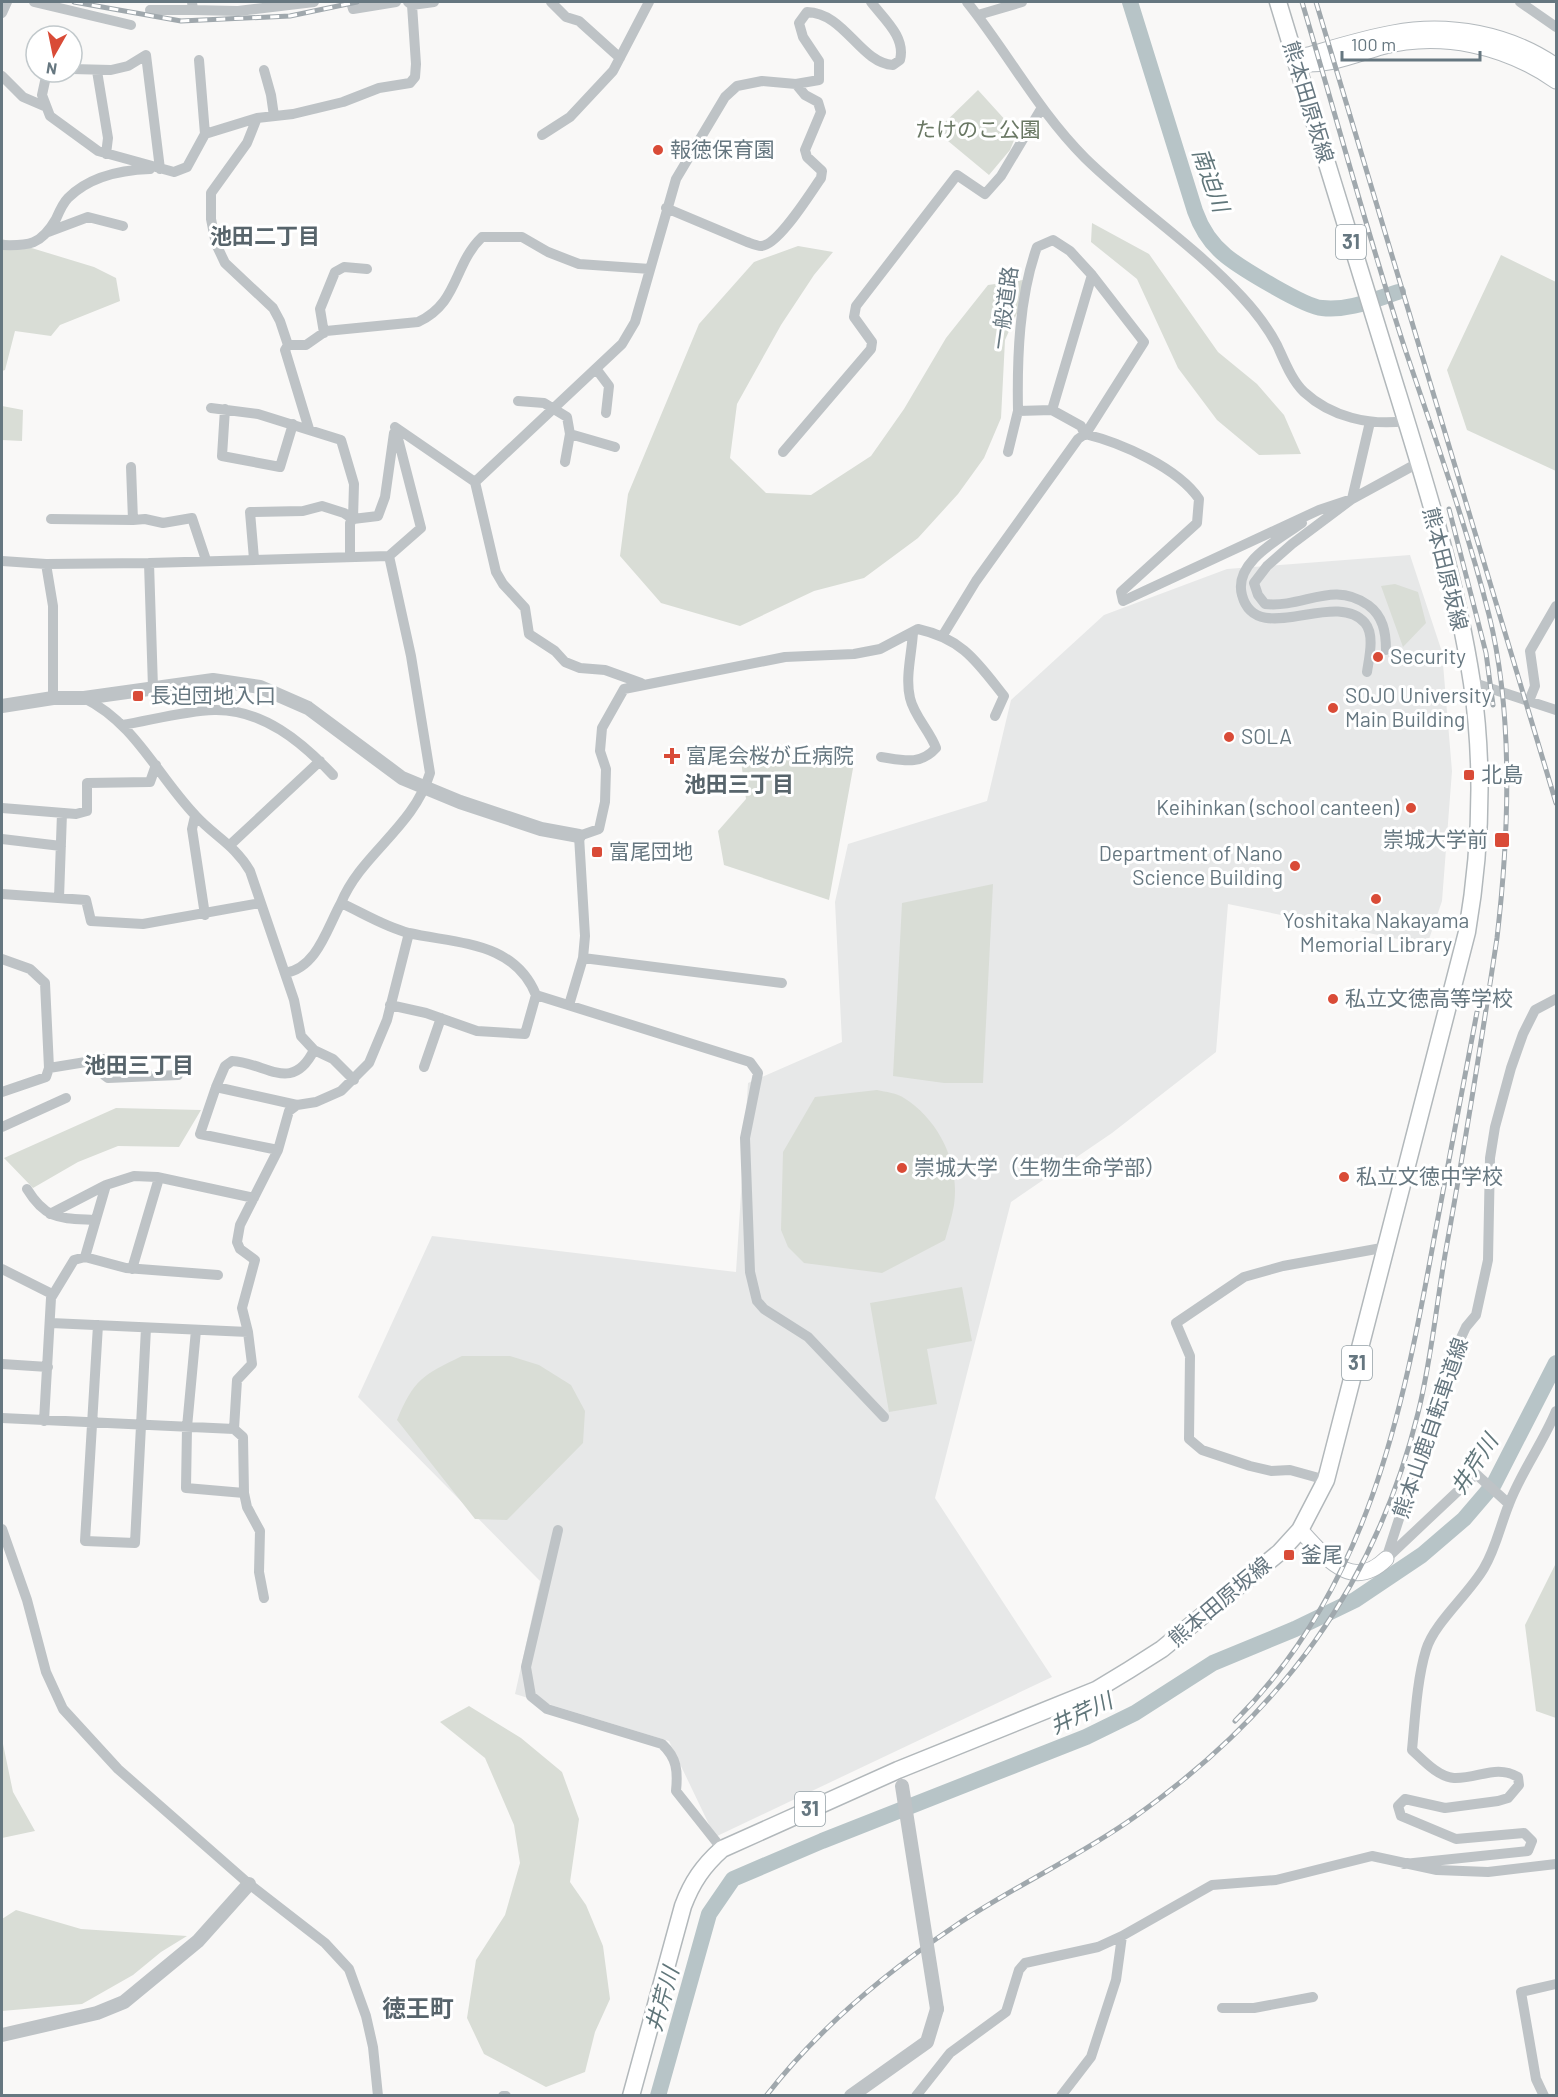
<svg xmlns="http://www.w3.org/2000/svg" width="1558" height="2097" font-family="Barlow,'Noto Sans JP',sans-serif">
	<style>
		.built { fill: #e7e8e8 }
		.green { fill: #d9ddd6 }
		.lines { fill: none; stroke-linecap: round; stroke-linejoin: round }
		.river { stroke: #b7c4c7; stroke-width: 16 }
		.secondary-casing { stroke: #b3b9bd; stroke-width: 17 }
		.primary-casing { stroke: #b2b8bb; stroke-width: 19 }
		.minor { stroke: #bec3c6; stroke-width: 10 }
		.tertiary { stroke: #bec3c6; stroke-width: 14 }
		.secondary { stroke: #fff; stroke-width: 15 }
		.primary { stroke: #fff; stroke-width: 16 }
		.rail-casing { stroke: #a0a8ad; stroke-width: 5 }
		.rail { stroke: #fff; stroke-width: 3; stroke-dasharray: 9; stroke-linecap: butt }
		.tertiary-bridge { stroke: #bec3c6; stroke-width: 14 }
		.poi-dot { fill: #d94b37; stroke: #fff; stroke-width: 2 }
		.labels { text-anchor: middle; stroke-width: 6; stroke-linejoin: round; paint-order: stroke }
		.shield { fill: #fff; stroke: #94a0a6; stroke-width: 1.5 }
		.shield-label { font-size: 20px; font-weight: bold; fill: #667780 }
		.street-label { font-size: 21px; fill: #667780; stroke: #fff }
		.park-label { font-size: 21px; fill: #6a7864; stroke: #fff }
		.poi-label { font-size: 21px; fill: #667780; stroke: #fff; text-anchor: start }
		.water-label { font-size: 22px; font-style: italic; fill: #60767a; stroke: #fff }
		.neighbourhood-label { font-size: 22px; font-weight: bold; fill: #57646b; stroke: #fff }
		.quarter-label { font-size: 24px; font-weight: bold; fill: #57646b; stroke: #fff }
	</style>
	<rect width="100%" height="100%" fill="#f9f8f7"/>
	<path class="built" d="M1410,555l32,97 10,119 -10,130 -15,44 -199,-41 -12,148 -104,81 -101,69 -76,296 117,179 -337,160 -46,-96 -154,-47 25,-113 -182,-184 74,-161 304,36 12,-189 94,-41 -7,-140 13,-58 139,-43 24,-101 93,-85 123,-46z"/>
	<path class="green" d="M978,90l39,43 -7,17 -21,25 -53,-44z
		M1092,223l57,31 69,98 39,32 27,31 17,39 -42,1 -42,-35 -39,-52 -41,-89 -46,-37z
		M2,239l92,28 22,11 4,23 -60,24 -9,11 -36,-5 -10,39 -3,1z
		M798,246l35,6 -19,23 -33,50 -44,79 -7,54 36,35 45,2 60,-39 33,-47 42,-71 42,-53 35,-5 -5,31 -13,29 -4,78 -17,40 -26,36 -40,44 -54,40 -50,13 -74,35 -79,-23 -41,-47 8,-62 71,-170 55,-62z
		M1501,255l55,27v189l-89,-41 -20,-60z
		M2,406l21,4 -1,31 -20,-1z
		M1395,584l23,8 8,31 -23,24 -22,-61z
		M740,753l114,10 -25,137 -105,-35 -6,-34 28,-32z
		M993,884l-10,199h-39l-51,-7 9,-173z
		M877,1090c9,2 20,3 27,8 35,22 56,65 50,107 -2,12 -6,24 -9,35l-63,33 -78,-10 -16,-16 -7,-17 2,-78 32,-55z
		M116,1108l85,2 -22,37 -61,-1 -40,16 -45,26 -29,-30z
		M962,1287l10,54 -45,8 10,55 -48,8 -19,-109z
		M462,1356h48l29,9 32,20 14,26 -2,32 -76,77 -32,-1 -78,-99c17,-41 26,-45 65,-64z
		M1556,1563v155l-20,-7 -11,-86z
		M469,1706l52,32 41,34 17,47 -9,63 16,23 17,41 7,53 -15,33 -10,40 -39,15 -62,-33 -17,-36 9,-58 29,-45 15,-52 -6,-38 -29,-67 -45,-36z
		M2,1709l1,35 10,48 22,39 -33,7z
		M16,1910l65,19 106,7 -26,16 -28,23 -51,29 -80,7v-92z"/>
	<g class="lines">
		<path class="river" d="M1130,2l65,209c6,17 16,33 31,45 15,12 79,51 96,52 26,3 51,-8 76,-16
			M658,2096l51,-182 24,-35 89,-38 264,-104 49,-24 78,-50 82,-34 60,-29 67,-45 42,-36 30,-35 62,-121"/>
		<defs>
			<path id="secondary" d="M1296,63l12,-8c28,-8 57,-17 85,-22 56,-11 117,1 163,33
				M1296,63c28,5 58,-8 85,-16 60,-16 125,-1 175,34
				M1300,1530c25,26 51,63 86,29"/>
			<path id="primary" d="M631,2096l52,-190c9,-24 20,-40 39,-57l176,-79 198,-80 33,-20 33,-21 118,-97 20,-22 26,-50 141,-548c14,-82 17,-166 5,-249 -17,-112 -54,-223 -87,-331 -36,-117 -72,-233 -107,-350"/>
		</defs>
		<use href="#secondary" class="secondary-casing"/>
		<use href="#primary" class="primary-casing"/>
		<path class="minor" d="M34,2l97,23
			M192,2l1,8 45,1 76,-9
			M351,2l2,7 43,-7
			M408,2l4,3 22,-3
			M551,2l15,15 13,4 41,37
			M967,2c41,51 71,109 118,156 50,49 109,87 157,139 13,14 26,31 35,48 7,15 15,36 27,47 27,25 66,34 102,29
			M1520,2l36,25
			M150,10h43
			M2,13l5,-11
			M978,15l44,-13
			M199,60l6,74
			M72,69l39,1 17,-4 18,-11 14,114
			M264,70l7,25 3,21
			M97,71l11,67 -2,16
			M47,72l-5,23 8,21 48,35 76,21 13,-5 18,-33 52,-16 36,-4 50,-12 36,-14 31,-5 5,-6 1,-13 -4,-59
			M2,76l21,21 21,9
			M257,118l-10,25 -36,50v26l5,25 9,19 48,45 7,13 8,24 -3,5 24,79
			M542,135l28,-18 43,-46 36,-69
			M666,208l81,34c3,1 10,4 14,4 17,0 50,-54 60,-68l1,-7 -15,-14 -2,-7 16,-38 -3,-10 -13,-7 -9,-11
			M48,232l40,-15 35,9
			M2,245c27,1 39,0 54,-26 3,-7 7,-16 12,-21 22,-22 52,-28 82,-29
			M1092,275l52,67 -59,93 -4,-9 -29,-16z
			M324,333l-4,-24 15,-37 9,-5 23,2
			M288,345h18l20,-14 92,-9c41,-19 35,-57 64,-85h40l26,15 31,12 71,5
			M597,370l12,16 -3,27
			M518,401l26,2 23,14 3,17 -5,28
			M211,408l47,6 83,26 13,44 -1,35 25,-3 7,-19 9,-64
			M225,409l-3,47 58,11 13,-43
			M1052,410l-34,1c-1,-53 1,-114 19,-164l16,-7 17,11 22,24
			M1370,422l-18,77 -60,45 -25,22 -13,17 4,12 7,9c40,4 67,-24 103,1 15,11 18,27 18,45
			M395,427l80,55 21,90 7,12 22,24 4,26 26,17 10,11 15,6 25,2 36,13
			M570,434l45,13
			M783,452l88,-103 1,-7 -18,-25 2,-11 101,-131 28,19 16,-18 40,-67
			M1008,452l10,-41
			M475,482l147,-138 13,-22 41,-143 49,-82 12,-11 25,-5 34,3 23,-4v-19l-16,-24 -4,-14 8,-11c38,1 53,51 86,53l7,-5c6,-23 -16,-41 -29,-58
			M51,519l82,1 -2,-53
			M133,520l12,-1 18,4 29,-5 14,42
			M1302,523c-22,16 -69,39 -60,72 14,54 93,-7 123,28 10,12 4,35 2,49
			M389,556l22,100 19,117c-17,55 -69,81 -89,130 22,10 44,24 68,30 49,11 105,8 127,62
			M254,559l-4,-47 53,-1 19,-5 22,7 9,6 -3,4v32
			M2,561l44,3 103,-1 240,-7 32,-28 -26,-101
			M149,563l4,125
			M46,564l7,42v92
			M943,635l33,-54 102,-142 7,-5c37,9 93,34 114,65l-2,24 -76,69 2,9 196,-91 33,-11 66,-36
			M1471,682l85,28
			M84,698c51,25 73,77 111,117 19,21 40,30 55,56l44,129 7,36 13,14 19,9 21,21
			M1529,701l6,-15 -5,-35 26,-45
			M122,725c30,-5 62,-14 92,-15 49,-1 88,32 119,65
			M881,757c21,3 39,9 55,-9 -6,-17 -22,-32 -26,-50 -5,-21 2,-45 3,-66
			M2,808l74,6 11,-3v-28l63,-1 6,-17
			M195,816l-3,13 13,86
			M2,839l59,7
			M230,845l90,-84
			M2,894l84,6 5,21 52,3 117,-21
			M59,898l3,-85
			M583,958l199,25
			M2,959l28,10 15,14 4,85
			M285,973c32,-5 42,-45 56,-70
			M390,1005l36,8 51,18 48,3 11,-39 214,67 8,11 -13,65 5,134 7,29 7,8 44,28 76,80
			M569,1005l14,-47 2,-22 -6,-100 20,-7 6,-27 1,-33 -6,-18 2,-23 22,-39 161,-32 69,-3 26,-5 38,-20c45,10 59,33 86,67l-9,20
			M424,1067l17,-49
			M216,1087l9,-21 7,-5c35,2 60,33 82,-11
			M2,1092l44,-15 3,-9 55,-9v16l4,3 70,-3
			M2,1127l64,-29
			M278,1150l-78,-16 16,-47 81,18
			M27,1189c19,31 33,29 67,31
			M50,1214l56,-29
			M85,1257l21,-72 28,-9 23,1 97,21
			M2,1269l50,25
			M132,1269l27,-91
			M51,1323l197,9
			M98,1325l-13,216 50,2 11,-215
			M196,1330l-9,97 -1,61 58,5
			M2,1364l46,3
			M2,1418l232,11 9,8 1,56 3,14 13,24 -1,41 5,26
			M44,1421l7,-123 23,-38 11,-3 41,11 92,7
			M234,1429l3,-49 15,-16 -4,-32 -6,-24 13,-48 -15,-11 -3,-7 3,-17 38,-75 11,-39 8,-6 19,-3 25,-11 28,-28 18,-43 22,-87
			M1326,1480l-36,-10 -19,1 -21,-5 -48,-16 -13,-11 1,-83 -14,-33 68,-46 39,-11 104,-19
			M2,1529l25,71 19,72 17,37 55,60 131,115 76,59 24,26 17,47 7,31 5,49
			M558,1530l-32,137 5,29 16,13 115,35c15,14 16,27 14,47l46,58
			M1388,1557l88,-83 33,30
			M1386,1559l65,-200 15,-32 10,-12 12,-55 2,-102 5,-31 16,-59 12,-34 12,-24 21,-11
			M1404,1864l124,-13 4,-10 -8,-8 -68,6 -55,-23 -3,-10 7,-7 40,9 53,-7 10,-3 11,-13 -1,-8c-22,-13 -40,2 -64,1 -16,-1 -31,-18 -42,-28 3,-31 5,-71 14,-100 8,-27 43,-56 58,-82 12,-20 16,-42 25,-64 12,-32 34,-61 47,-93
			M1222,2008h32l59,-11
			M503,2096h3
			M916,2096l34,-43 56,-41 13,-42 6,-7 73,-16 24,-11 90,-51 64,-5 96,-24 65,14 51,2 68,-8
			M1061,2096l30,-39 25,-77 6,-44
			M1544,2096l-8,-17 -15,-87 35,-8"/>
		<path class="tertiary" d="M2,706l51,-8h31l129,-18 47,7 48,21 94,70 58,24 81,27 38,7
			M2,2035l95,-22 27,-11 74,-61 51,-57
			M851,2096l76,-54 10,-33"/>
		<use href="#secondary" class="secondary"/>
		<use href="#primary" class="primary"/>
		<defs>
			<path id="rail" d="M74,2l107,19 109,-5 67,-14
				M1316,2l240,801
				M1449,509l37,144 7,52
				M1235,1721c132,-132 167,-306 199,-482 14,-76 29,-151 43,-227
				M766,2096c52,-67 119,-123 189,-170 59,-40 124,-69 181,-110 144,-103 239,-229 282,-403 13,-52 18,-105 27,-158 19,-105 36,-211 52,-317 12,-103 17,-222 -8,-323 -23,-91 -55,-180 -85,-269 -37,-114 -68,-230 -102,-344"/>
		</defs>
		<use href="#rail" class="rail-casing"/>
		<use href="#rail" class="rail"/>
		<path class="tertiary-bridge" d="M902,1786l35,223"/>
	</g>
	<g class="poi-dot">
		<circle cx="658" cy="150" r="6"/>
		<circle cx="1378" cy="657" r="6"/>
		<rect x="132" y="690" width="12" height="12" rx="3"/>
		<circle cx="1333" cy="708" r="6"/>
		<circle cx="1229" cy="737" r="6"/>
		<path d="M669 747h6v6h6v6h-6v6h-6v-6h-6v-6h6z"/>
		<rect x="1463" y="769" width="12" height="12" rx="3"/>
		<circle cx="1411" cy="808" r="6"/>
		<rect x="1494" y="832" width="16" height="16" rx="3"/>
		<rect x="591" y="846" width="12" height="12" rx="3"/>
		<circle cx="1295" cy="866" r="6"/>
		<circle cx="1376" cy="899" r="6"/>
		<circle cx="1333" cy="999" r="6"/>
		<circle cx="902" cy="1168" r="6"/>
		<circle cx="1344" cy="1177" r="6"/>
		<rect x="1283" y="1549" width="12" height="12" rx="3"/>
	</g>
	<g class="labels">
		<g class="shield">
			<rect x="1336" y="225" width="30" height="34" rx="4.5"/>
			<rect x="1342" y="1346" width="30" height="34" rx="4.5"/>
			<rect x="795" y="1792" width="30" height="34" rx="4.5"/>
		</g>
		<g class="shield-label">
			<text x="1351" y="249">31</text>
			<text x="1357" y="1370">31</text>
			<text x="810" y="1816">31</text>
		</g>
		<g class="street-label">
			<text transform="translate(1308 102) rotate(73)" y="7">熊本田原坂線</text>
			<text transform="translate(1005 308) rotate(-82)" y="7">一般道路</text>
			<text transform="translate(1445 569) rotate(76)" y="7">熊本田原坂線</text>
			<text transform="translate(1431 1428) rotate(-71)" y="7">熊本山鹿自転車道線</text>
			<text transform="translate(1220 1602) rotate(-40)" y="7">熊本田原坂線</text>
		</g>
		<g class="park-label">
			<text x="978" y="137">たけのこ公園</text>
		</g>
		<g class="poi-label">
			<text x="670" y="157">報徳保育園</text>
			<text x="1390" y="664">Security</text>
			<text x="150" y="703">長迫団地入口</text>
			<text x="1345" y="703">SOJO University<tspan x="1345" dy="24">Main Building</tspan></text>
			<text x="1241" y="744">SOLA</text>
			<text x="686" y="763">富尾会桜が丘病院</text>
			<text x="1481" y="782">北島</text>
			<text x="1399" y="815" text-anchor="end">Keihinkan (school canteen)</text>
			<text x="1488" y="847" text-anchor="end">崇城大学前</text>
			<text x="609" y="859">富尾団地</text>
			<text x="1283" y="861" text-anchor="end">Department of Nano<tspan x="1283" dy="24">Science Building</tspan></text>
			<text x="1376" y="928" text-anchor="middle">Yoshitaka Nakayama<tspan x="1376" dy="24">Memorial Library</tspan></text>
			<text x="1345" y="1006">私立文徳高等学校</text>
			<text x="914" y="1175">崇城大学（生物生命学部）</text>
			<text x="1356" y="1184">私立文徳中学校</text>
			<text x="1301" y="1562">釜尾</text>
		</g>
		<g class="water-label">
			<text transform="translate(1211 180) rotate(70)" y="8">南迫川</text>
			<text transform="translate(1474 1464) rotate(-57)" y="8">井芹川</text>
			<text transform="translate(1081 1713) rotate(-25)" y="8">井芹川</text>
			<text transform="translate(662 1999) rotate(-74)" y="8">井芹川</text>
		</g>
		<g class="neighbourhood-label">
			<text x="265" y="244">池田二丁目</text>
			<text x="739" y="792">池田三丁目</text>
			<text x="139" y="1073">池田三丁目</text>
		</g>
		<g class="quarter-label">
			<text x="418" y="2017">徳王町</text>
		</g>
	</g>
	<rect width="1558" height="2097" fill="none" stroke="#667780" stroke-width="6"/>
	<g transform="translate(54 54) rotate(189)"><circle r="28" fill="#ffffff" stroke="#c2c9cc" stroke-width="1.5"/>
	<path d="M0-4.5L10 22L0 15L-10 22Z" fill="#d94b37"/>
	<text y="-9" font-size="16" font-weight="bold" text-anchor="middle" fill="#667780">N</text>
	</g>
	<path d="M1342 51v9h138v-9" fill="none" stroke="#667780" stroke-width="3"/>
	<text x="1351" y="51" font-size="18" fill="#667780" stroke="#ffffff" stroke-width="4.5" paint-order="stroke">100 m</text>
</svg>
